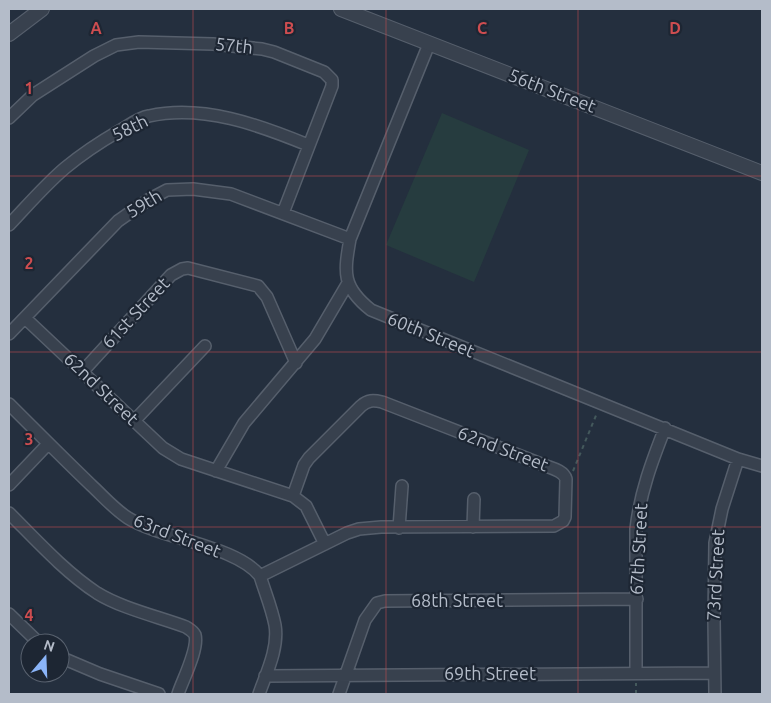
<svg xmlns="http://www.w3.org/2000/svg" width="771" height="703" font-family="Ubuntu,sans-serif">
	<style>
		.grass { fill: #263c3f }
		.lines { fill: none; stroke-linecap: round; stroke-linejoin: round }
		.minor-casing { stroke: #565f6c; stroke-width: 14 }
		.tertiary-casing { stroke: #565f6c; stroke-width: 16 }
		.path { stroke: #44595c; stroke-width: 2; stroke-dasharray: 4 4; stroke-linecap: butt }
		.minor { stroke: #38414e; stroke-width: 11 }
		.tertiary { stroke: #38414e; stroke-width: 14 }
		.grid { fill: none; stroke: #ce4d50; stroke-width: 1; stroke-opacity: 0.55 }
		.labels { text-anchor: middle; stroke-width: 4.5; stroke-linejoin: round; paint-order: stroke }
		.street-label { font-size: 18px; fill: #b4bcc9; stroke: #1d2633 }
		.grid-label { font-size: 16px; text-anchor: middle; font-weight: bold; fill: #ce4d50; stroke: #1d2633; stroke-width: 4.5; stroke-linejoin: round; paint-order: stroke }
	</style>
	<rect width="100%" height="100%" fill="#242f3e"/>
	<path class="grass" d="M442,113l87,37 -55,132 -88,-37z"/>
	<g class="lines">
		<defs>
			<path id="minor" d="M429,44l-79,195c-6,34 -8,48 21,71l367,149 24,7
				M9,118l24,-23 61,-39 22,-11 23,-3 74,2 49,5 12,3 50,20 8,8v6l-49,127
				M9,225c18,-19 36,-40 56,-57 17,-14 35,-26 54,-37 9,-5 19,-13 30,-15 54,-12 110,9 159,29
				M25,318l138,130 18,11 112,37 13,10 19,38
				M9,334l109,-113 30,-21 19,-10 26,-1 38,5 119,45
				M83,371l88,-96 11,-6 6,-1 70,18 9,11 29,66
				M9,404c27,27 54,54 82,81 12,11 23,24 37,33 34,21 109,28 132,58 5,16 12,33 15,49 4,23 -9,49 -16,69
				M134,421l71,-75
				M216,471l28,-48 71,-84 33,-56
				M9,485l39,-41
				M9,513c27,27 56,59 88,80 24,15 62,24 89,34 3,2 7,4 9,8 4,14 -13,46 -17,59
				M473,527l1,-28
				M399,528l3,-42
				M260,576l87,-43 12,-4 22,-2 173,-1 9,-5 2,-4 1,-38c-2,-7 -11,-10 -17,-12l-167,-65c-9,-2 -14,-2 -21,4l-52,52 -5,7 -11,31
				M9,614l30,29
				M60,657l40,17 59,20
				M636,673v-144c4,-36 16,-68 29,-101
				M265,676l449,-3
				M339,694l26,-74 12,-17 8,-2 252,-2
				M715,694l-1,-74 1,-77 7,-34 16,-50"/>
			<path id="tertiary" d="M341,9l421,164
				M9,34l33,-25"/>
		</defs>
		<use href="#minor" class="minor-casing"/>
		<use href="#tertiary" class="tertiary-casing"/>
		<path class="path" d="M573,471l24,-58
			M636,694v-11"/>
		<use href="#minor" class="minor"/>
		<use href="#tertiary" class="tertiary"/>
	</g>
	<path class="grid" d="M193,9v685M386,9v685M578,9v685M9,176h753M9,352h753M9,527h753"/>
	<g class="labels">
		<g class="street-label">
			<text transform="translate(234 46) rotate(6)" y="6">57th</text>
			<text transform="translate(552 91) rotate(21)" y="6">56th Street</text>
			<text transform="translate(130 128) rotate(-26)" y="6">58th</text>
			<text transform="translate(144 204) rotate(-31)" y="6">59th</text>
			<text transform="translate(136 313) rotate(-47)" y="6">61st Street</text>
			<text transform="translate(431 335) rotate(22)" y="6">60th Street</text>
			<text transform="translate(101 389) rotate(44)" y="6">62nd Street</text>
			<text transform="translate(503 449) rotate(21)" y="6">62nd Street</text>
			<text transform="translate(177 536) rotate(21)" y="6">63rd Street</text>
			<text transform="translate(639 549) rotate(-87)" y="6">67th Street</text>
			<text transform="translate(716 575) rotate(-87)" y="6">73rd Street</text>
			<text x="457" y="607">68th Street</text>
			<text x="490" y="680">69th Street</text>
		</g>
	</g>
	<g class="grid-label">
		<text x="96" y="34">A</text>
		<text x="289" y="34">B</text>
		<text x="482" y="34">C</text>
		<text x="675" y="34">D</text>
		<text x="29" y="94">1</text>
		<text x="29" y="269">2</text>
		<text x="29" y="445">3</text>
		<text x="29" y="621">4</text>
	</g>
	<rect width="771" height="703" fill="none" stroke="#b4bcc9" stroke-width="20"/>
	<g transform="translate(45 658) rotate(19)"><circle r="24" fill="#1d2633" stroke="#59626f"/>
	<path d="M0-4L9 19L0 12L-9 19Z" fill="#8ab4f8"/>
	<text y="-8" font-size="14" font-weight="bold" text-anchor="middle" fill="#b4bcc9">N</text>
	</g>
</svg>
